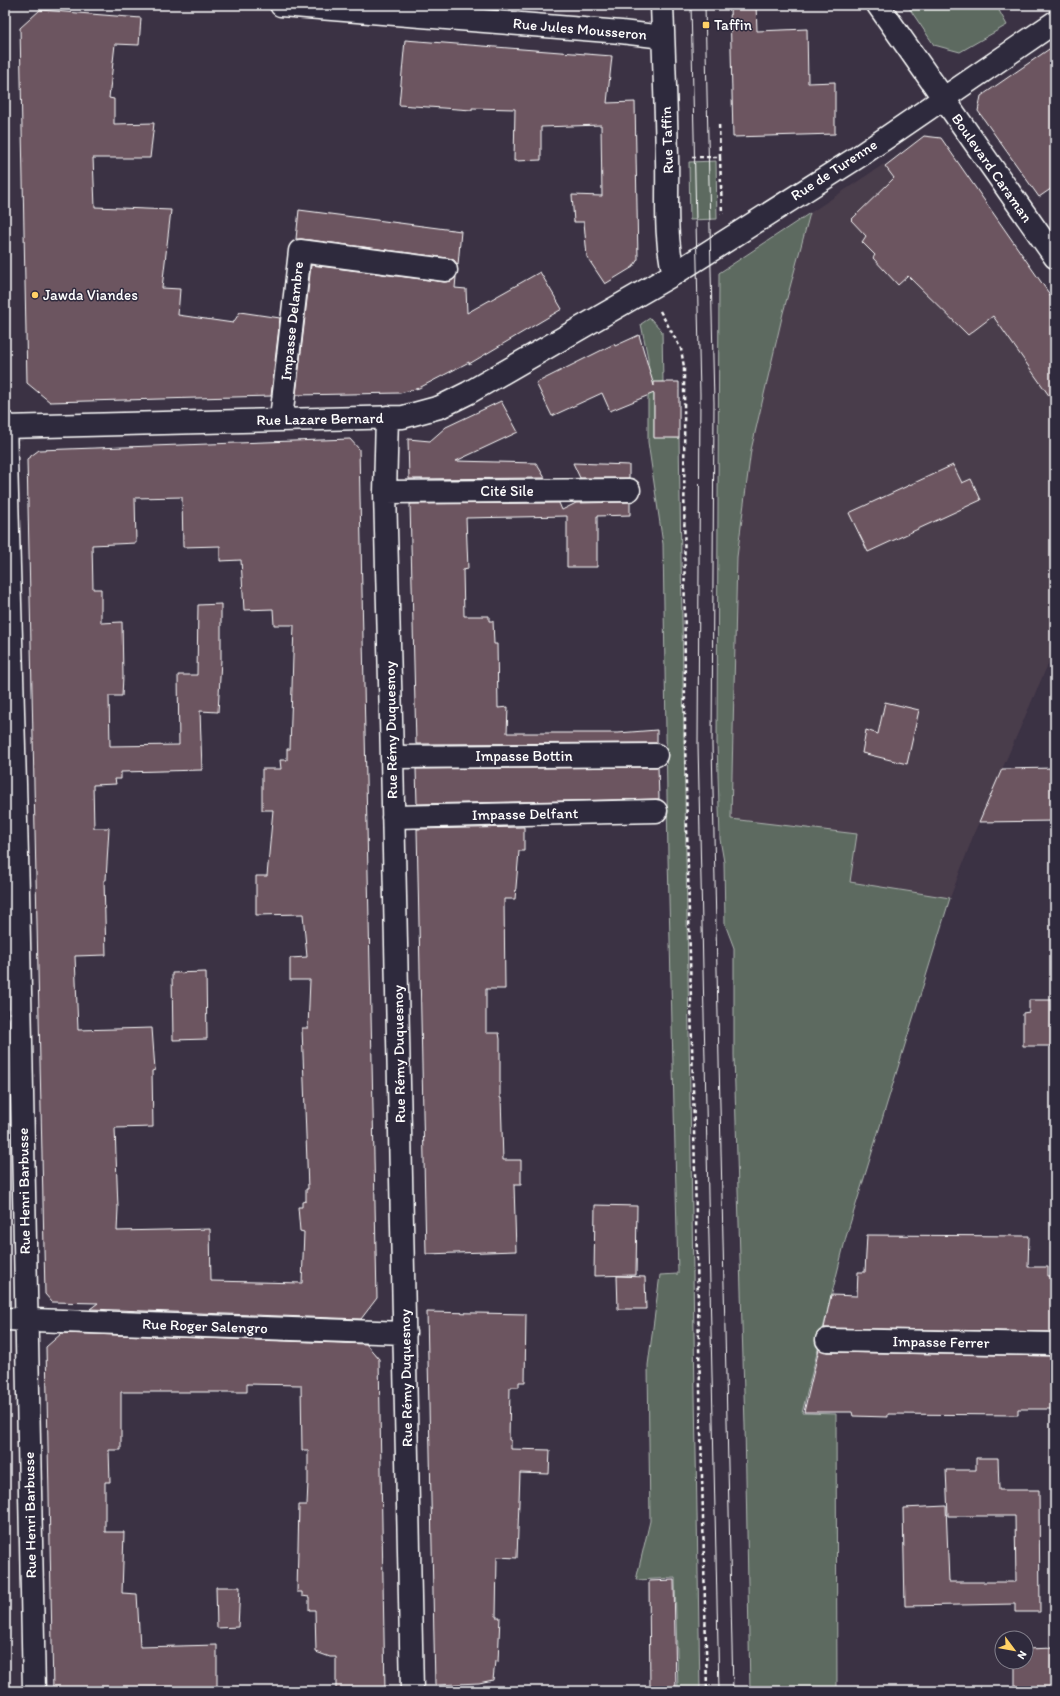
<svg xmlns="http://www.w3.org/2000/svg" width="1060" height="1696" font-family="Itim,sans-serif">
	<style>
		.built { fill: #4a3c4c }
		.green { fill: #5d6b61; stroke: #aeb5b0 }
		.building { fill: #6c5460; stroke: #fff; fill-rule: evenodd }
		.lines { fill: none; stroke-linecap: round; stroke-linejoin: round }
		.minor-casing { stroke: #fff; stroke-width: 25 }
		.path { stroke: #fff; stroke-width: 2.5; stroke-dasharray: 4 3; stroke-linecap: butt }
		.minor { stroke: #2f2a3d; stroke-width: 22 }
		.tram { stroke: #fff; stroke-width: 1 }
		.poi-dot { fill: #ffd166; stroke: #2f2a3d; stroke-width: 1.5 }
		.labels { text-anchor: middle; stroke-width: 3; stroke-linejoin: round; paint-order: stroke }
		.poi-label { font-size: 15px; fill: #fff; stroke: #2f2a3d; text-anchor: start }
		.street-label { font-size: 15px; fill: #fff; stroke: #2f2a3d }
	</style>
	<rect width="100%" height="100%" fill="#3b3244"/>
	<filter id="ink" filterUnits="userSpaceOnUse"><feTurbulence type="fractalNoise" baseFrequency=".025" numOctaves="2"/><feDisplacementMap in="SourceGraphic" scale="8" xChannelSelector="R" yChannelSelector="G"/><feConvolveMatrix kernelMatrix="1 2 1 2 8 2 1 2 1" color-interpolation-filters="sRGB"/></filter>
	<g filter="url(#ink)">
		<path class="built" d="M884,164l161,225 10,5v254l-80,183 -25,67 -100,-16 7,-48 -126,-14 6,-263 14,-107 32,-137 27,-100z"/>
		<path class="green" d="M907,5h89l11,20 -47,27 -26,-7z
			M716,161l1,58 -27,1 -1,-58z
			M810,213l-27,100 -32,137 -14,107 -6,262 126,15 -7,48 100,16 -104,339 -44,176 34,1 1,277h-87l-5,-265 -11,-371v-107l-9,-24 -1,-62 -4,-23 -3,-96 2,-470z
			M650,318l12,13 1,51 -9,1v54l25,1 21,1253h-22l-3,-113 -39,2 14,-59 -2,-156 12,-90 18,-1 -10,-417 -5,-313 -15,-102v-84l-7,-34z"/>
		<path class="building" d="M730,5h26l1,26 50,-2 1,54 27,-1v52l-102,3z
			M40,10l101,8 -2,27 -24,-1 -6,54 5,1v25l40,-1 -4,35h-57l2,49 76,3 -9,78 18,1 -2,26 55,8 7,-11 40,6 -9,78 -221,6 -23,-19 -7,-355z
			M405,40l207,16 -5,47 28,-1 3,157 -5,8 -28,17 -18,-27 -3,-35h-10l-2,-27 30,1 -1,-71 -60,2v33l-27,1 1,-52 -43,-1v2l-73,-5z
			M1055,45v141l-16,11 -61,-86 3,-15z
			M924,136l17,2 114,164v102l-62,-88 -25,19 -60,-59 -10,9 -25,-27 2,-3 -13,-13 4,-6 -15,-16 43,-42 -9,-12z
			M299,210l162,21 -3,34 -4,-5 -6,-2 -146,-19h-6z
			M311,265l133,17 7,-1 5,-4 -1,11 11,1 1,24 73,-41 22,37 -93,55v-2l-50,26 -19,5 -104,2z
			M639,335l15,51v-4h25v56h-25v-45l-44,18 -8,-18 -50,23 -16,-33 78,-39 1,2z
			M501,401l17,31 -62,29 80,2 9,15 -136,1 -1,-40 22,2 16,-14z
			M350,439l9,10 18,849 -16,21 -271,-10 8,-6 -46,-1 -7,-8 -18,-835 12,-9zM182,497l1,50 37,-1v15l21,-1 3,50 29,-1 1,16h20l-4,124h-3v11h-7l1,9h-19v41h11l-6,66h-11v39l47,-1 4,43 -17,1v22h20l-2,48h-6l6,161h-2v12l-4,1v5h-4l2,24 4,1 -2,51 -91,-2 -1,-52 -93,2 1,-23 -3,-80 38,-1 -1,-56 3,-1 -3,-42 -74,2 -3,-74 31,-1 -2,-75h2l3,-52h-15l-1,-43 23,-1 -1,-5h6v-7l81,-2 -2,-59 18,1 3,-52v-56l-23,1 -1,70h-19l1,70 -69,1 -1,-50h13l1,-20 -1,-54 -21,1v-34h-8l-1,-44 44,-2 -1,-45z
			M573,463l56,2v13h-49z
			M953,465l9,18 9,-4 10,21 -113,52 -19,-39z
			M630,502v13l-33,1v51h-30v-51l-101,2 2,51 -5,1 1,46h25v5h4l1,23h3l1,64 10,-1 -1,26h111l39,-3v13l-241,1 -6,-240 149,-1 3,7 14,-7z
			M885,702l34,8 -12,54 -45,-11 4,-23 12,4z
			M658,767l1,32 -242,5 -1,-35z
			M1055,768v53l-76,1 23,-53z
			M524,827v24h-5l-4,48h-11l1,90h-19v44h13l1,6v59h1l2,62h18v25h-7l2,66 -90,3 -9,-425z
			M206,972l1,67 -34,1 -1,-67z
			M1029,1000h26v46h-32v-33l6,-1z
			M595,1205l42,1 -1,69 -42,1z
			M867,1235l162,1 -1,31h20v9h6l1,56 -231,-4 7,-33 26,1 1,-24h7z
			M617,1276l28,1 1,32h-28z
			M427,1312l99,2 -1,68h-6v5h-9l-1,53h2v9l39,1 -1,24 -29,-1 -3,85 -20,-1 -1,60h4l-2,45 -3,-1 -2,19 -14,3 -44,2z
			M62,1333l304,11 13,15 6,332h-49v-34h-6l-14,-5 -1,-42h-6v-13l-7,-1v-4h-5l2,-87h8l1,-23v-32h-6l-1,-65 -54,-1v8h-126v58h-12l1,32h-5v50h19l-2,61 15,1 3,53 77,-2v42l-105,2v2h-59l-7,-344z
			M819,1349l8,3 228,4v53h-37v6l-130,-1v3l-35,-1 -1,-4h-48z
			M976,1458h22l1,32h40l1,122h-25v-8l-110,2 -2,-98 43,-2 3,76h67l-1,-66h-67l-2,-46h30z
			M674,1580l2,111h-26l-1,-110z
			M216,1587h24l-2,40 -21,1z
			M1055,1648v43h-40v-29h11v-13z"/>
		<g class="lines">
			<defs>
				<path id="minor" d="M281,5l340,27 42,5
					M662,5c2,51 4,102 5,153 1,38 -3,79 7,116
					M878,5l177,252
					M387,417l-2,75 7,265 20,934
					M281,419l19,-168 146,19
					M5,423l13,470 16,798
					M5,427l398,-10 37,-10 28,-14 206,-119 187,-119 194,-133
					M385,492l244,-2
					M392,757l264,-2
					M393,817l263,-6
					M5,1319l400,14
					M827,1340l228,4"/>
			</defs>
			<use href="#minor" class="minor-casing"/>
			<path class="path" d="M692,157h28l-1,-35
				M720,157l2,57
				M660,311l21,38 3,18 1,374 22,950"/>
			<use href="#minor" class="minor"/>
			<path class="tram" d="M691,5l9,389 -2,350 21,947
				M705,5l9,398 -2,342 21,946"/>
		</g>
	</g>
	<g class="poi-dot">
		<rect x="702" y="21" width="8" height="8" rx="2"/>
		<circle cx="35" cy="295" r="4"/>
	</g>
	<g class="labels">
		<g class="poi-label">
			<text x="714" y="30">Taffin</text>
			<text x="43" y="300">Jawda Viandes</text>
		</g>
		<g class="street-label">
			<text transform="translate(580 29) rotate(5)" y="5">Rue Jules Mousseron</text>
			<text transform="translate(667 140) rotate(-92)" y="5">Rue Taffin</text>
			<text transform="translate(992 168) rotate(55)" y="5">Boulevard Caraman</text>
			<text transform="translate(834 170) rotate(-33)" y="5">Rue de Turenne</text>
			<text transform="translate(292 321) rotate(-84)" y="5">Impasse Delambre</text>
			<text transform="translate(320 419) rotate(-1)" y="5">Rue Lazare Bernard</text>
			<text x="507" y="496">Cité Sile</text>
			<text transform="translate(391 730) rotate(-91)" y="5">Rue Rémy Duquesnoy</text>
			<text x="524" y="761">Impasse Bottin</text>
			<text transform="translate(525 814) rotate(-1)" y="5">Impasse Delfant</text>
			<text transform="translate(399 1054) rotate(-91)" y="5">Rue Rémy Duquesnoy</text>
			<text transform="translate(24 1191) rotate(-91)" y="5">Rue Henri Barbusse</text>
			<text transform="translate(205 1326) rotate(2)" y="5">Rue Roger Salengro</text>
			<text transform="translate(941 1342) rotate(1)" y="5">Impasse Ferrer</text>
			<text transform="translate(406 1378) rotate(-91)" y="5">Rue Rémy Duquesnoy</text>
			<text transform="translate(30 1515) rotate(-91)" y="5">Rue Henri Barbusse</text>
		</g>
	</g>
	<rect width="1060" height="1696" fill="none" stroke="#2f2a3d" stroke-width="20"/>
	<rect x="10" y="10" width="1040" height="1676" fill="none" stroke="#fff" stroke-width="1.5" filter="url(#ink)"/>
	<g transform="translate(1014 1650) rotate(122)"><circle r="19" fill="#2f2a3d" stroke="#827f8b"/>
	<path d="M0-3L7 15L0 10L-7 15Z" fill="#ffd166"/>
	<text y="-6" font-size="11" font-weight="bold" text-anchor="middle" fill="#ffffff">N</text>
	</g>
</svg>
